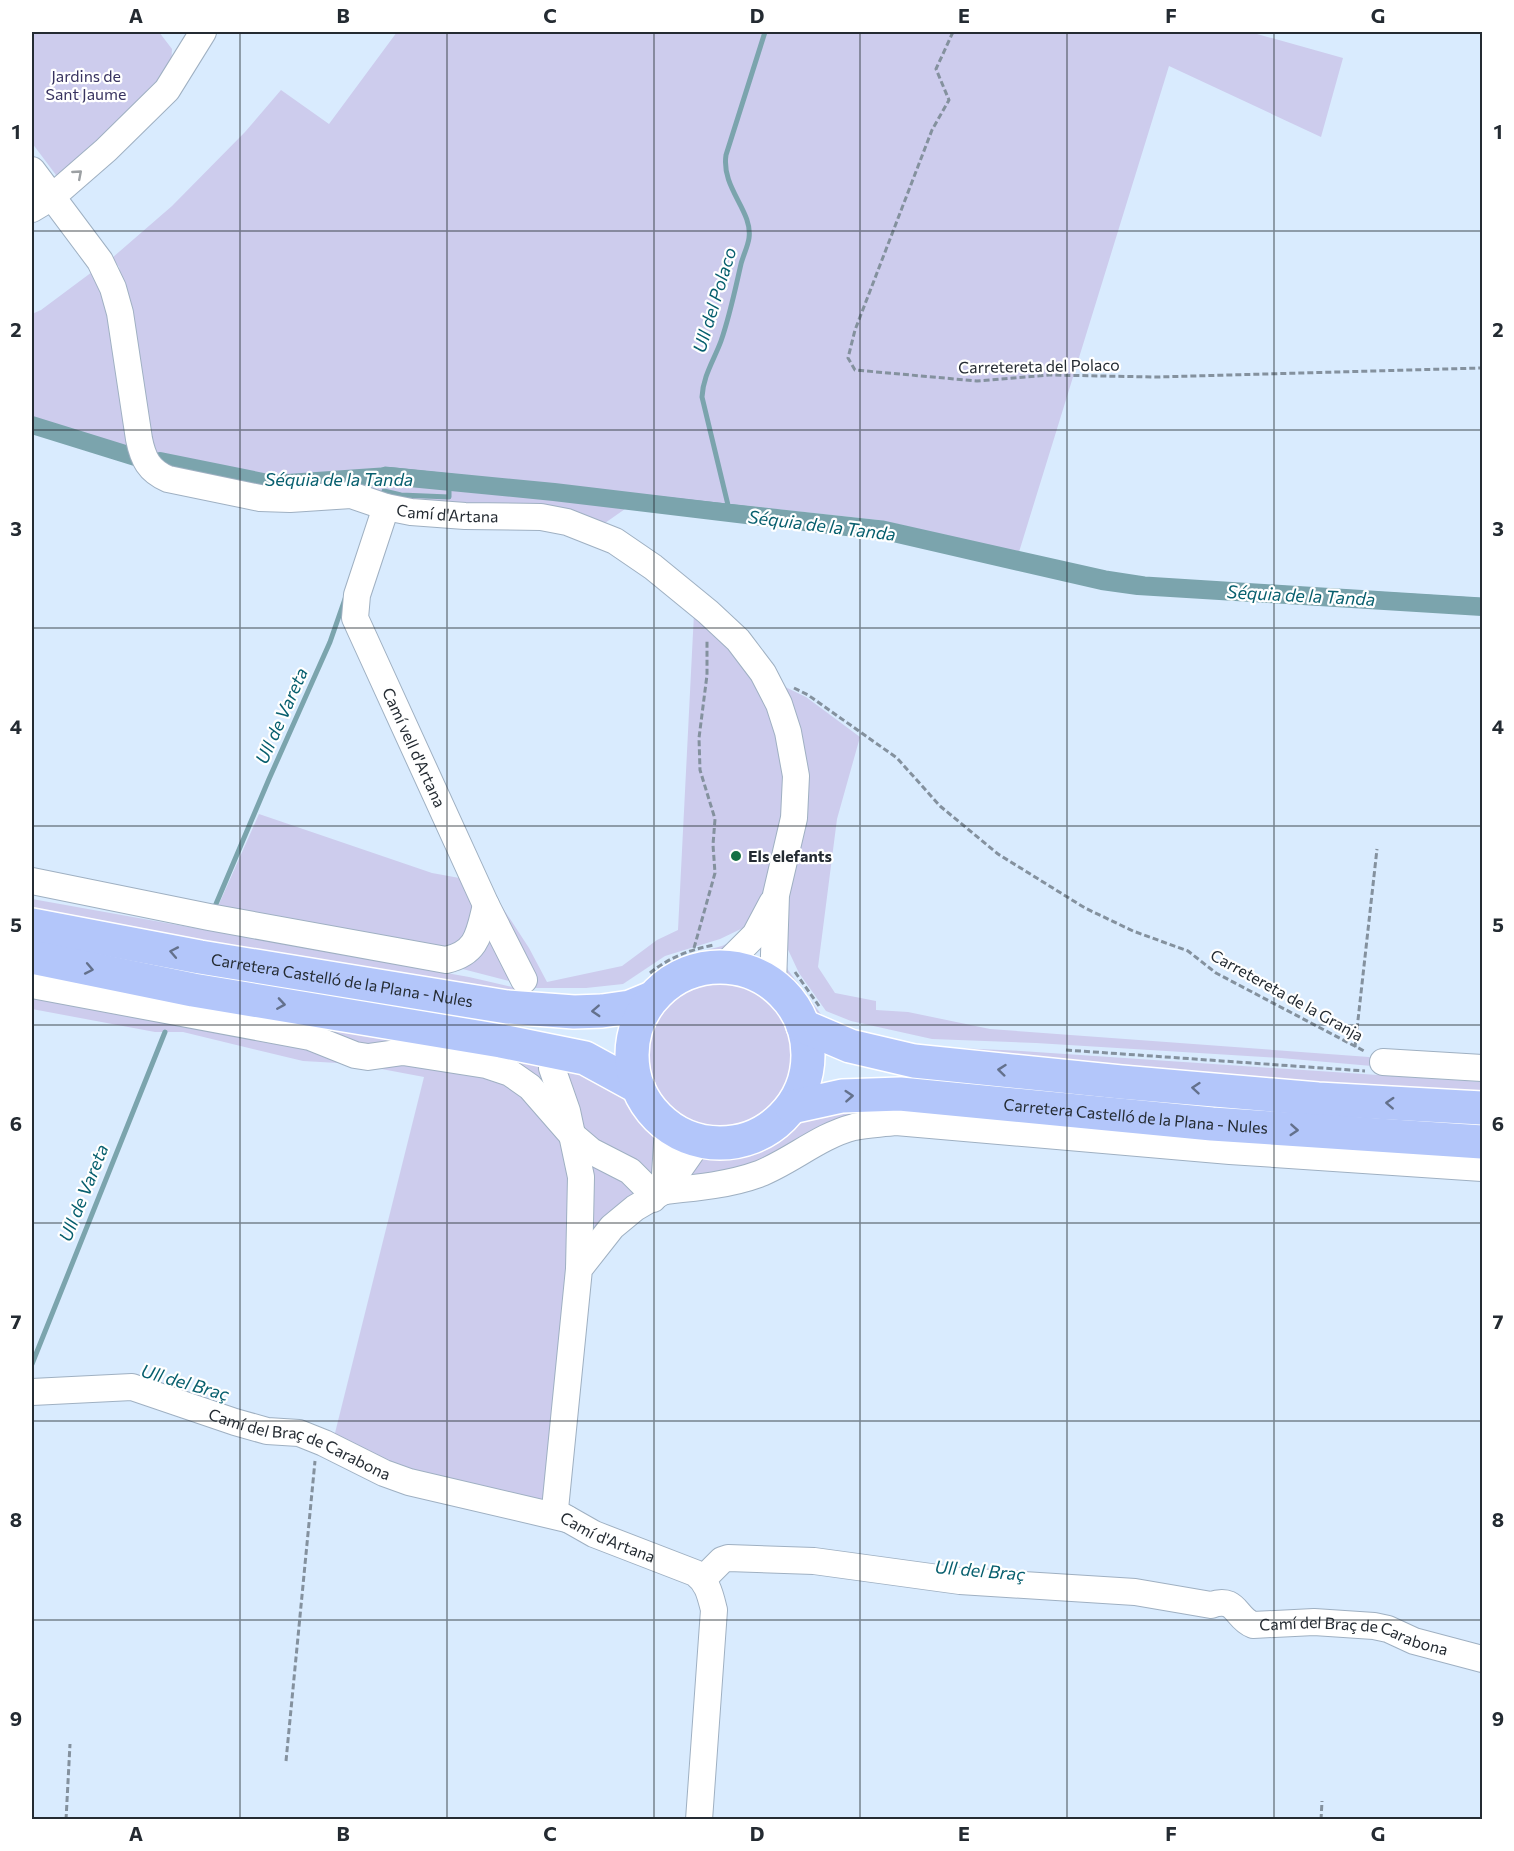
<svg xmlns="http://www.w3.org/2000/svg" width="1514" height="1851" font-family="Commissioner,sans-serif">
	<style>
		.green { fill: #cdcced }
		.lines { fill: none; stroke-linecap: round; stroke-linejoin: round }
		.stream { stroke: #7ba4ad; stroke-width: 5 }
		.canal { stroke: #7ba4ad; stroke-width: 18 }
		.minor-casing { stroke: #9fb0c2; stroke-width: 28 }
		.major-casing { stroke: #fff; stroke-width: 36 }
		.path { stroke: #84919e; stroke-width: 3; stroke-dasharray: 6 3; stroke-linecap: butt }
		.minor { stroke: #fff; stroke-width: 26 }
		.major { stroke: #b3c6fa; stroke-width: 33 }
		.oneway { stroke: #9ca0a3 }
		.oneway2 { stroke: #64718c }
		.grid { fill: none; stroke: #242b32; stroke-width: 1.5; stroke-opacity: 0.55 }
		.poi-dot { fill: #137045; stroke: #fff; stroke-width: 2 }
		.labels { text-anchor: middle; stroke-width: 4.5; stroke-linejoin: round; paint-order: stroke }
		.park-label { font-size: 16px; fill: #383360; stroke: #fff }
		.street-label { font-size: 16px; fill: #242b32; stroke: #fff }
		.poi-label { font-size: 16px; font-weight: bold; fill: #242b32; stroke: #fff; text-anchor: start }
		.water-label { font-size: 18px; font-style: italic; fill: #075f6e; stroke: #fff }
		.neatline { fill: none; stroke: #242b32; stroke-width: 2 }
		.grid-label { font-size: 20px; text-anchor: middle; font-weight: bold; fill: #242b32 }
	</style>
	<rect width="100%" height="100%" fill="#d9ebfe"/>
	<path class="green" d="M32,32h127l13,17 -1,19 -8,19 -104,92 -27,-36z
		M397,32h853l93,26 -22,79 -152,-71 -150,486 -140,-32 -497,-53 -10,4 -89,7 -24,-1 -107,-22 -33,-188 -7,-9 60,-52 73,-74 36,-42 48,34z
		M92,272l14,19 29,159 -103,-31v-105l9,-4z
		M384,482l85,6 156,21 -20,14 -46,-13 -124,-4 -85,-22z
		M694,613c20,17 42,37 58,59 29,42 40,125 28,173 -7,28 -19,56 -28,83h-9l-23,11 -55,17 -42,28 -37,4h-50l-85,-22 -236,-53 44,-99 173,59 33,6 17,-3 47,72 18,34 75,-16 35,-26 21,-10z
		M783,686l23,11 54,40 -23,82 -19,148 17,26 41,8v9l32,2 82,17 379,28 14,10 -102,-9 -245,-15 -104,-4 -81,-18 -25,-10 -27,-38 -16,-34z
		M32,899l437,78 73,17 57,1 31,-5 13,-7 30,-21 22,-9 27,-7 17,-8 -17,16 -34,7 -27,15 -18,14 -54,14 -557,-89z
		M782,949l6,21 35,47 28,12 64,15 18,3 88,4 461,31v18l-271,-19 -263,-25 -38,-6 -47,-10 -45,-18 -21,-30 -13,-13 -3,-10z
		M32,968l530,95 69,34 12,19 16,18 3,33 -78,85 -6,-76 -26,329 -97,-17 -122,-47 91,-364 -69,-13 -52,-3 -120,-29h-28l-123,-23z
		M644 1055a76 76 0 1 1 152 0a76 76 0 1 1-152 0Z
		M855,1104l41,16 -120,43 -101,23 21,-34 37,1 36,-13 31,-23z"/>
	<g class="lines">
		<path class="stream" d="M381,477l1,-7 3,-1 498,54 223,50 39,6 337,21
			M384,491l17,4 48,2v-15
			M728,513v-8l-26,-108c1,-21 12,-37 19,-56 9,-26 14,-51 20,-77 2,-8 7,-18 8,-26 4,-27 -28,-50 -23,-83l39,-123
			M213,911l56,-132 61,-137 16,-46
			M32,1364l133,-332"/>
		<path class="canal" d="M32,425l103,32
			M160,461l113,23 116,-8 165,16 335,40 213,49 36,5 344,21"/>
		<defs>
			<g id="minor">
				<path id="s1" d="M32,170l68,91 13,27 7,25 19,126c4,20 10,32 29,40l92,19 30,1 61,-4 35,12 25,5 54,4 76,1 26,5 48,19 38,26 55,45 30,28 25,33 16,31 9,28 8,44 -2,42 -18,77 -3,89"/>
				<path d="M32,209l20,-12 54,-47 61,-60 36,-58"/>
				<path id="s2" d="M386,507l-29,88 -2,23 131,287 38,75"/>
				<path d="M32,881l177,36 237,43c32,-7 33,-27 40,-55"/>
				<path d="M724,966l31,-31 17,-32"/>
				<path d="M32,985l278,52 45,18 13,2 35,-5 83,13 24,8 20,14 41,47 20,17 39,20 14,14 9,14"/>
				<path d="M1383,1062l99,6"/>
				<path d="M552,1068l15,43 14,66 -2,92"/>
				<path id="s3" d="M699,1141l-35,50 -29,17 -23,19 -33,42 -24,240 2,4 37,21 101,39c13,10 15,21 19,37l-15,210"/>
				<path d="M664,1191c31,-3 65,-6 95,-17 33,-13 60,-38 95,-47 13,-3 28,-3 42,-5l334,29 252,17"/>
				<path d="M664,1191l4,-64"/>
				<path id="s4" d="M32,1392l100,-5 103,35 32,9 32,2 25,10 60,30 25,9 158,37"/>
				<path id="s5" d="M703,1579l19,-19 6,-2 86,3 146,20 175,11 76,13c26,-9 24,13 42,20l61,-3 60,4 14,3 26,12 68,18"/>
			</g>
			<g id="major">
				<path id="s6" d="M32,925l168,32 307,50 67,5 28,-1 28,-4 22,-9"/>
				<path d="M32,957l161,33 308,51 84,17 53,29"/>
				<circle cx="720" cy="1055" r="88"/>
				<path d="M803,1026l47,20 64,15 207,21 197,17 164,9"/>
				<path id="s7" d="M792,1107l50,-11 58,-2 312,30 270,18"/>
			</g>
		</defs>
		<use href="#minor" class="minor-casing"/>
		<use href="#major" class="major-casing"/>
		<path class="path" d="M953,32l-17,37 13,31 -17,30 -77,200 -7,28 7,12 122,11 72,-6 107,2 326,-9
			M794,688l14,7 89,63 43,48 58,48 87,54 48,23 55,20 28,22 150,79
			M694,948l21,-75 -2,-28 2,-26 -15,-49 -1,-32 8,-63v-34
			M795,972l24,34
			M650,973c20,-16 39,-23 64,-28
			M1355,1047l22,-198
			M1066,1050l299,21
			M286,1761l29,-300
			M66,1820l4,-76
			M1321,1820l1,-19"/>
		<use href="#minor" class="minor"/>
		<use href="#major" class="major"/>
	</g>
	<defs><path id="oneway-chevron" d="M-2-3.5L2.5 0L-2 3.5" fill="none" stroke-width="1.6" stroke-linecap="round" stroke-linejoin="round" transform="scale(1.5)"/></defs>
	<use class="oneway" href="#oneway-chevron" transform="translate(78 174) rotate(-41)"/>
	<g class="oneway2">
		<use href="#oneway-chevron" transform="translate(174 952) rotate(-169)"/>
		<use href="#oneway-chevron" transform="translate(89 969) rotate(11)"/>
		<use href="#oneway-chevron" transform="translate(281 1004) rotate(9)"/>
		<use href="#oneway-chevron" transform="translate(596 1011) rotate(177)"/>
		<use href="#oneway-chevron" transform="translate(1002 1070) rotate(-174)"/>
		<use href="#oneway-chevron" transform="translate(1196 1088) rotate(-175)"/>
		<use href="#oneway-chevron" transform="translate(849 1096) rotate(-4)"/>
		<use href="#oneway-chevron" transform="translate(1390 1103) rotate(-177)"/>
		<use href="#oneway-chevron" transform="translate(1294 1130) rotate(4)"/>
	</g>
	<path class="grid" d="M240,32v1788M447,32v1788M654,32v1788M860,32v1788M1067,32v1788M1274,32v1788M32,231h1450M32,430h1450M32,628h1450M32,826h1450M32,1025h1450M32,1223h1450M32,1421h1450M32,1620h1450"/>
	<circle class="poi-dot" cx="736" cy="856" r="6"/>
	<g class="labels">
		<g class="park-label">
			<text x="86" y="82">Jardins de<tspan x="86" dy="18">Sant Jaume</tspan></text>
		</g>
		<g class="street-label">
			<text transform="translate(1039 366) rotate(-1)" y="6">Carretereta del Polaco</text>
			<text dy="6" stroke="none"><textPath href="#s1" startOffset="633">Camí d'Artana</textPath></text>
			<text dy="6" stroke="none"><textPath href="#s2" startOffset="258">Camí vell d'Artana</textPath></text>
			<text dy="6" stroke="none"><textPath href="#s6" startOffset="315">Carretera Castelló de la Plana - Nules</textPath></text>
			<text transform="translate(1287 995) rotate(29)" y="6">Carretereta de la Granja</text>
			<text dy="6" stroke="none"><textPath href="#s7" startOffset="346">Carretera Castelló de la Plana - Nules</textPath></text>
			<text dy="6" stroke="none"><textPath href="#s4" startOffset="278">Camí del Braç de Carabona</textPath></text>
			<text dy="6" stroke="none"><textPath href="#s3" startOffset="480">Camí d'Artana</textPath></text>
			<text dy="6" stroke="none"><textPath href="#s5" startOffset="672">Camí del Braç de Carabona</textPath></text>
		</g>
		<g class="poi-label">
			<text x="748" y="862">Els elefants</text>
		</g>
		<g class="water-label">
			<text transform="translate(715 300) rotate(-73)" y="6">Ull del Polaco</text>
			<text x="339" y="486">Séquia de la Tanda</text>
			<text transform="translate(822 526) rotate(7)" y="6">Séquia de la Tanda</text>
			<text transform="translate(1301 596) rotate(3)" y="6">Séquia de la Tanda</text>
			<text transform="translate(282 716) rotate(-66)" y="6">Ull de Vareta</text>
			<text transform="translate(84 1193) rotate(-68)" y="6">Ull de Vareta</text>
			<text transform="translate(185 1383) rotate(16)" y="6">Ull del Braç</text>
			<text transform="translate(980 1571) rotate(5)" y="6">Ull del Braç</text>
		</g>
	</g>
	<rect width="1514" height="1851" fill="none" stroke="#ffffff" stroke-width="66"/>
	<rect x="33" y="33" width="1448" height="1785" class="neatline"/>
	<g class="grid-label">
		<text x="136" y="23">A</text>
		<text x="343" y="23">B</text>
		<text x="550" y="23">C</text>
		<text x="757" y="23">D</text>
		<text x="964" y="23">E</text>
		<text x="1171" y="23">F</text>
		<text x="1378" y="23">G</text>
		<text x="16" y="139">1</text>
		<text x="1498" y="139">1</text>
		<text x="16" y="337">2</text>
		<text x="1498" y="337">2</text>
		<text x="16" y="536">3</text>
		<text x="1498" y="536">3</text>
		<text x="16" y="734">4</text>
		<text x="1498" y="734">4</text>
		<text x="16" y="932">5</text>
		<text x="1498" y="932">5</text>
		<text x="16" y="1131">6</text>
		<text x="1498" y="1131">6</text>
		<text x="16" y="1329">7</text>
		<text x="1498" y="1329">7</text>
		<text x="16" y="1527">8</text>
		<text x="1498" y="1527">8</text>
		<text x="16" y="1726">9</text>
		<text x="1498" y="1726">9</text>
		<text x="136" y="1841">A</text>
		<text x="343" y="1841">B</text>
		<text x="550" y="1841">C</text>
		<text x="757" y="1841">D</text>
		<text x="964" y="1841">E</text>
		<text x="1171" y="1841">F</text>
		<text x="1378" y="1841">G</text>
	</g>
</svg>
